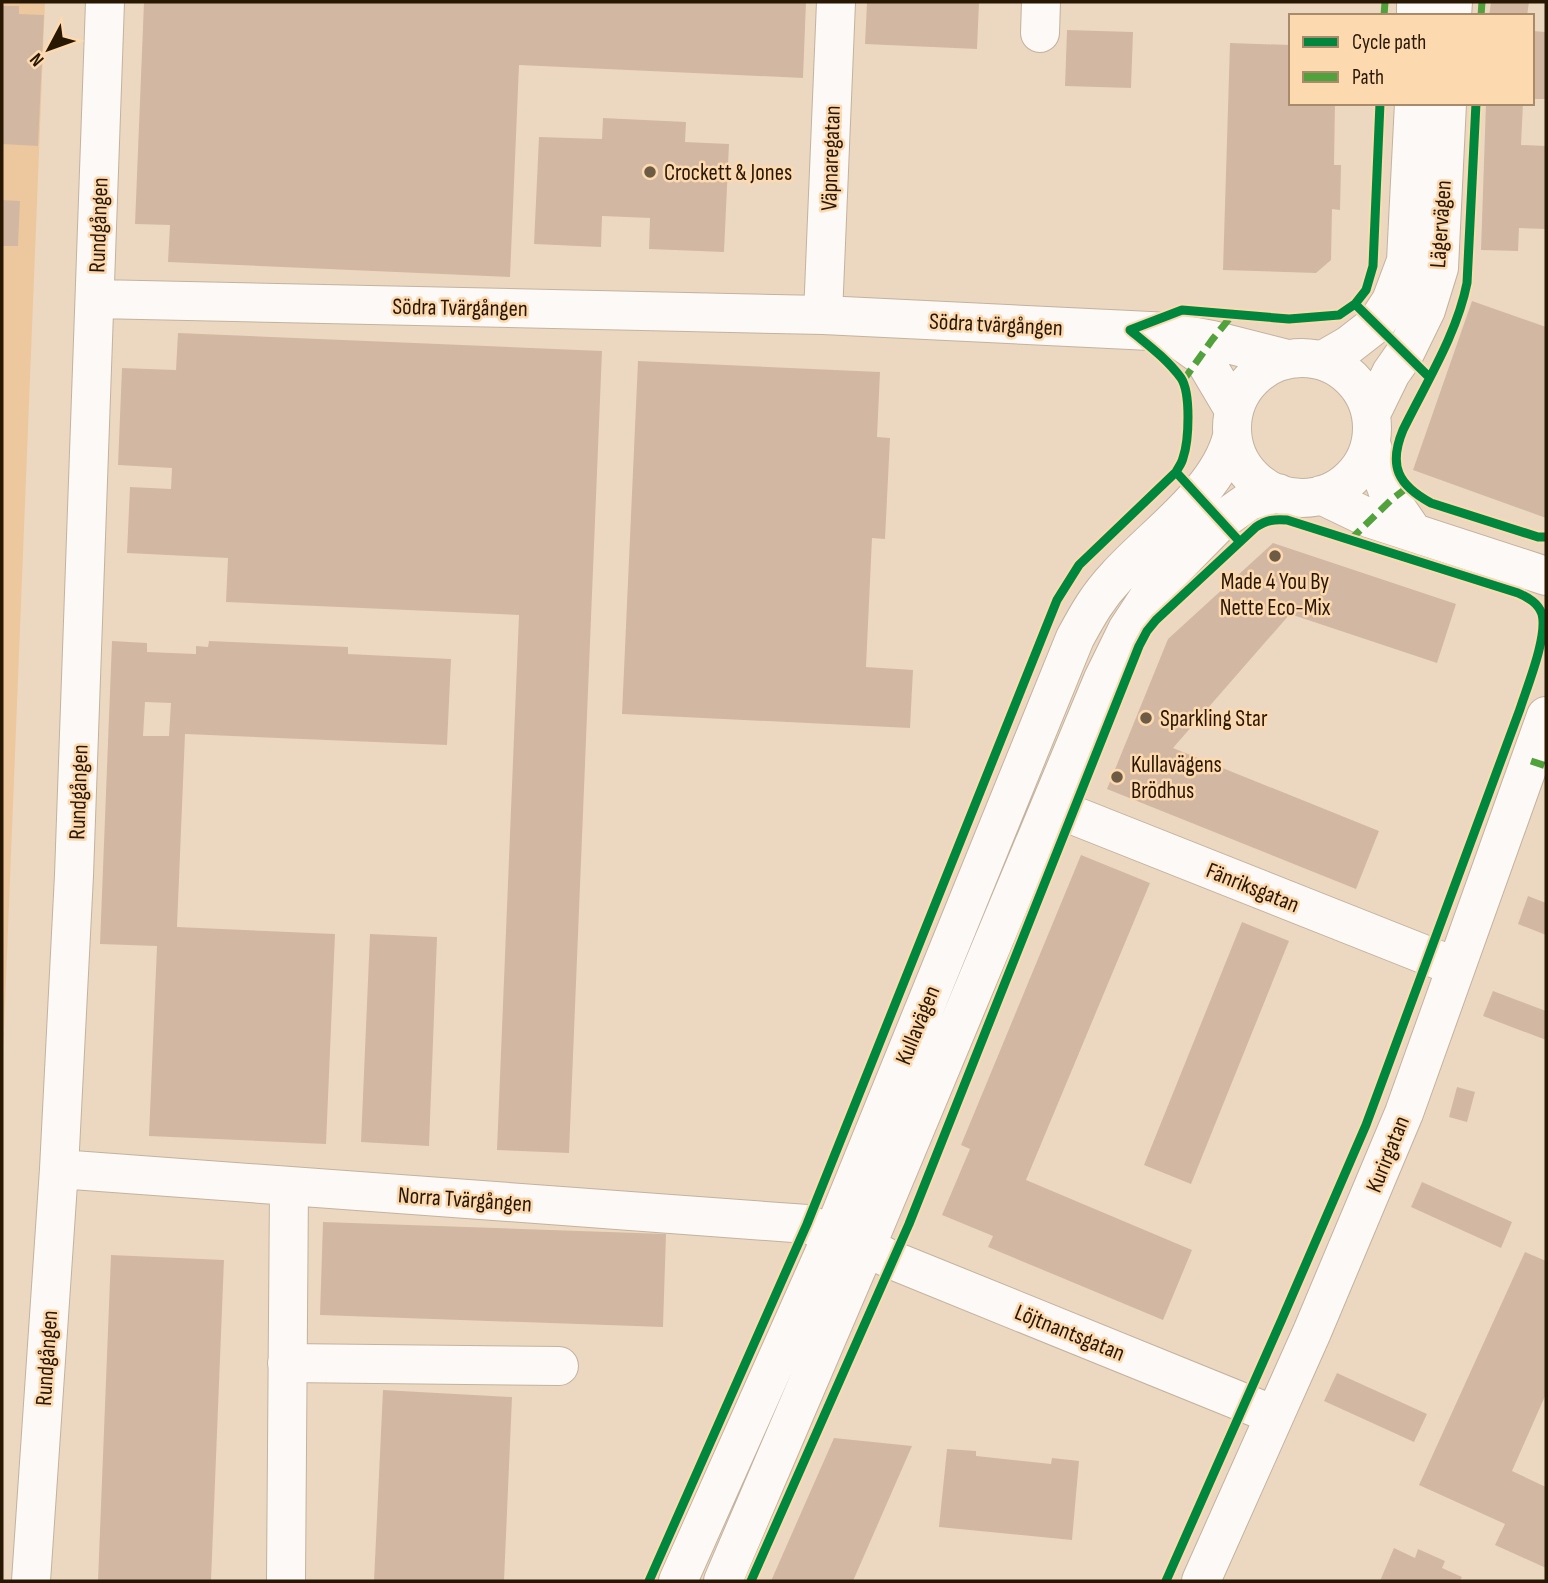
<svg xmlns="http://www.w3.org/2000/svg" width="1548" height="1583" font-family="'Sofia Sans Condensed',sans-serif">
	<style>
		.green { fill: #edc89e }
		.building { fill: #d2b8a3; fill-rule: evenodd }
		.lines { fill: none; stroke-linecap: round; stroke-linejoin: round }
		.minor-casing { stroke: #c3b29e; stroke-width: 40 }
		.minor { stroke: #fcf9f6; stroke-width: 38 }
		.quiet { stroke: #51a13d; stroke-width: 7; stroke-dasharray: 14 7; stroke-linecap: butt }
		.cycleway-casing { stroke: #fdd9af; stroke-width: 13 }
		.cycleway { stroke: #00873e; stroke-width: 9 }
		.poi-dot { fill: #6d5b45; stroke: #fdd9af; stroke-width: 2.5 }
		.labels { text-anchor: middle; stroke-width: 5; stroke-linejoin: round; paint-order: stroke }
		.street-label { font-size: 23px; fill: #281703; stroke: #fdd9af }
		.poi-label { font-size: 23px; fill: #281703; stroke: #fdd9af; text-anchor: start }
	</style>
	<rect width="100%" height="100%" fill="#ecd8c0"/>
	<path class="green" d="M2,2h43l-43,1079z"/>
	<path class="building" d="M144,2h662l-3,76 -284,-13 -9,212 -342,-15 2,-37 -35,-1z
		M867,2h112l-2,47 -112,-5z
		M1491,2h38l-2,14h-38z
		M2,6h17v8l25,1 -6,131 -36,-2z
		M1067,30l66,2 -2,56 -66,-2z
		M1532,31l14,1v67h-14z
		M1230,43l61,2v58h44l-1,62h7l-1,45 -8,-1 -1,51 -15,13 -93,-3z
		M1486,103h37l-2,42 25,1v83l-27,-1 -1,23 -37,-1z
		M603,118l83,4 -1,20 44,2 -5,108 -75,-3 1,-31 -48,-2 -1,31 -67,-3 5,-107 63,2z
		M2,200l18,1 -2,45h-16z
		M1472,301l74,26v191l-133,-48z
		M178,333l424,18 -33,802 -72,-3 22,-535 -293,-13 2,-44 -101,-5 3,-66 41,2 1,-21 -54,-3 4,-97 54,2z
		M638,361l242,11 -3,65 13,1 -5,101 -13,-1 -6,129 47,3 -3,58 -288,-14z
		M1273,543l183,61 -19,59 -147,-49 -117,134 206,83 -23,58 -249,-100 61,-150z
		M112,641l35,2v9l49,2v-8l12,1 1,-6 139,6v7l103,5 -4,86 -262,-11 -8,193 158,7 -9,210 -177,-8 8,-190 -57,-2zM145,702l26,1 -2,33h-26z
		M1081,855l69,28 -124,297 166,70 -29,70 -175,-73 5,-11 -51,-21 28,-66 -9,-4z
		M1528,896l18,7v32l-28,-11z
		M1242,922l47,19 -98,243 -47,-19z
		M370,934l67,3 -8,209 -68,-4z
		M1493,991l53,20v29l-63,-24z
		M1457,1087l18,5 -8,30 -18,-5z
		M1422,1182l90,40 -11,26 -90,-41z
		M323,1222l343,12 -3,93 -343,-12z
		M1525,1252l21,9v133l-34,77 34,16v81l-51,-23 10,-21 -86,-39z
		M111,1255l113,5 -13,321h-113z
		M1337,1373l90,41 -13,28 -90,-41z
		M383,1390l129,7 -8,184h-130z
		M834,1438l78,8 -59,135h-82z
		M947,1449l29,2v5l75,8 1,-6 27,3 -7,79 -133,-13z
		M1394,1548l21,10 3,-9 27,12 -3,7 20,9 -2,4h-80z"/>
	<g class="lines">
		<defs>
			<path id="minor" d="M1416,16v-14
				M1452,16l1,-14
				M1040,33l1,-31
				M96,299l727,16 307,15 39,2 43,8 75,19
				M823,315l13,-313
				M1171,334l31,22 32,54
				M1232 428a70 70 0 1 1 140 0a70 70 0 1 1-140 0Z
				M1323,360l26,-15 27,-21 15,-23 15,-40 8,-158
				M1371,414l20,-41 14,-20 21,-43 13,-42 8,-165
				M1371,443l5,17 15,40 22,32
				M1321,495l50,24 175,57
				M1050,806l406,161
				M59,1169l748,55 59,23 26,13 382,155
				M287,1363l272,3
				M31,1581l28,-412 15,-294 31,-873
				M286,1581l3,-395
				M678,1581l155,-348 242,-595c13,-24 23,-42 42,-62 36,-40 102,-85 115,-140
				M723,1581l143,-334 237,-568 24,-49 27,-41 67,-68 28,-20 29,-8
				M1201,1581l111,-249 92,-219 142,-397"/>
		</defs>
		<use href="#minor" class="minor-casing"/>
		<use href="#minor" class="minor"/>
		<path class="quiet" d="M1384,16l1,-14
			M1481,16l1,-14
			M1183,381l29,-41 21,-26
			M1350,540l41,-40 17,-13
			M1531,761l15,5"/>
		<defs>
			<path id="cycleway" d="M1476,103l-9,180c-10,51 -41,100 -64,147 -15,36 -5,55 28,73l107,34h8
				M1355,304l74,73
				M1176,472l64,70
				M649,1581l158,-357 250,-624 22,-35 97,-93c2,-4 6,-9 7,-14 6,-17 8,-65 -2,-80 -14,-19 -33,-33 -51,-48l52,-20 107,9 50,-4 16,-11 11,-14 7,-24 7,-163
				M751,1581l158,-357 230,-578 8,-15 9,-11 100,-93c11,-7 18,-8 31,-7l231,73c11,5 20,10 24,21 6,22 -15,73 -22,95l-154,416 -84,194 -116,262"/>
		</defs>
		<use href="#cycleway" class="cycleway-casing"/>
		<use href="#cycleway" class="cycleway"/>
	</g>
	<g class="poi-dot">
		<circle cx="650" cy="172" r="7"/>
		<circle cx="1275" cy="556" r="7"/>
		<circle cx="1146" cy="718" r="7"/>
		<circle cx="1117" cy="777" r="7"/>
	</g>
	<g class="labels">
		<g class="street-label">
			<text transform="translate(830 158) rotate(-88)" y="8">Väpnaregatan</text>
			<text transform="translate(1440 224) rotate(-86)" y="8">Lägervägen</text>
			<text transform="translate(98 225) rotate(-88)" y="8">Rundgången</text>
			<text transform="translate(460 307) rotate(1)" y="8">Södra Tvärgången</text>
			<text transform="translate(996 324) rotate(3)" y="8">Södra tvärgången</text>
			<text transform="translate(78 792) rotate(-88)" y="8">Rundgången</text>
			<text transform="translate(1253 887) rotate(22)" y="8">Fänriksgatan</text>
			<text transform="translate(917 1025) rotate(-68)" y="8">Kullavägen</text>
			<text transform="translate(1387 1154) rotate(-68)" y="8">Kurirgatan</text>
			<text transform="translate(465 1199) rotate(4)" y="8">Norra Tvärgången</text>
			<text transform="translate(1070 1332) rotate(22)" y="8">Löjtnantsgatan</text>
			<text transform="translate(46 1358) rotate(-86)" y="8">Rundgången</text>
		</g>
		<g class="poi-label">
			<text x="664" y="180">Crockett &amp; Jones</text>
			<text x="1275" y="589" text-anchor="middle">Made 4 You By<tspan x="1275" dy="26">Nette Eco-Mix</tspan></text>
			<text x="1160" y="726">Sparkling Star</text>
			<text x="1131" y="772">Kullavägens<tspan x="1131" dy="26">Brödhus</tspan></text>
		</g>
	</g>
	<rect width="1548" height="1583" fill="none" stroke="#281703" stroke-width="7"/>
	<rect x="1289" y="14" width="245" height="91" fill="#fdd9af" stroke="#a88b6a" stroke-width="2"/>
	<rect x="1303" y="37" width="35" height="10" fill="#00873e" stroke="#a88b6a" stroke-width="2"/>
	<text x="1352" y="49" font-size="21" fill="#281703">Cycle path</text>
	<rect x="1303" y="72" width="35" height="10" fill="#51a13d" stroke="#a88b6a" stroke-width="2"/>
	<text x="1352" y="84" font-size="21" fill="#281703">Path</text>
	<g transform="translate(49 49) rotate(229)" stroke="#fdd9af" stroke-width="5" paint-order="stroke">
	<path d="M0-5L12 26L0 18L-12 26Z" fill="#281703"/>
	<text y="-10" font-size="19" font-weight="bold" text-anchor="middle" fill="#281703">N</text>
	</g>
</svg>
